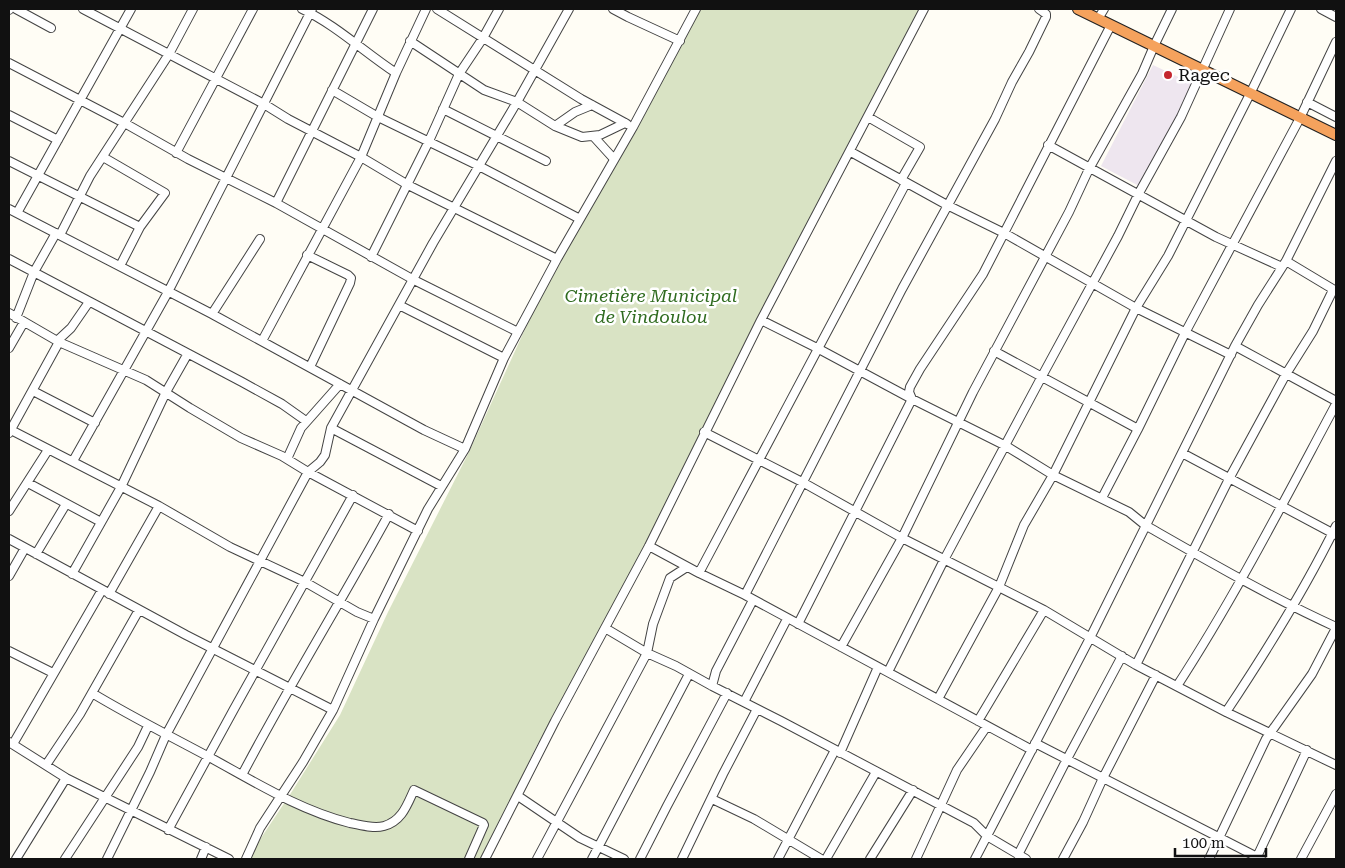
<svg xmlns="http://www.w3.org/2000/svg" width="1345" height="868" font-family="'Roboto Serif',serif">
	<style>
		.industrial { fill: #eee6ef }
		.cemetery { fill: #d9e3c4 }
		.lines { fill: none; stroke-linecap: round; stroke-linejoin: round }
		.minor-casing { stroke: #444; stroke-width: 10 }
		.highway-casing { stroke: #222; stroke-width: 12 }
		.minor { stroke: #fff; stroke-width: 8 }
		.highway { stroke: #f5a25d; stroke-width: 10 }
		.poi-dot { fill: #c4262e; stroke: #fff; stroke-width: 2 }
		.labels { text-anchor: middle; stroke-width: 5; stroke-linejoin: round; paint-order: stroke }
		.poi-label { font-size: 18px; fill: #111; stroke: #fff; text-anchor: start }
		.park-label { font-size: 18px; font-style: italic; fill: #2f6b1f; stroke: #fff }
	</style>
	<rect width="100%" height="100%" fill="#fffdf5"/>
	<path class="industrial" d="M1153,65l40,19 -52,103 -40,-21z"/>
	<path class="cemetery" d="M695,9h224l-81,166 -189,371 -114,203 -51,110h-237l44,-66 49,-78 48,-103 81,-160 88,-193z"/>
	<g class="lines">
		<defs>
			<path id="minor" d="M16,9l35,19
				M83,9l181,95 24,15 73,38 47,28 149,74
				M302,9c34,16 62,43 94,64
				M437,9l144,90 46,25
				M613,9l15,8 52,24
				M1321,9l15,8
				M9,10v-1
				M1098,19l6,-10
				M410,41l74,49 33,12 38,24 27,11 18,-2 25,-12
				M9,63l119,62 60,34 88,44 138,77 104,52
				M332,90l46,27 101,49 101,53
				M1307,102l29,15
				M443,109l103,52
				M9,115l49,25
				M868,117l52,30 -19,33
				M555,126l20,-14 17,-7
				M594,137l20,22
				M1048,145l168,92 66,30
				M851,152l96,53 57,28 132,75 95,47
				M176,153l77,-144
				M103,157l62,36 -25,34 -20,39
				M9,161l131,66
				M276,203l97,-194
				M9,209l203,105 212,116 41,19
				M17,213l114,-204
				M60,235l30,-59 79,-122 24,-45
				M307,255l41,20 3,3 -1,5 -40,84
				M371,257l58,-116 30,-67 24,-36 16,-29
				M9,259l233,123 40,22 24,17
				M1286,261l50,30
				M399,305l105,53
				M9,313l50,29 87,38 44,28 51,30 41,18 26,16 110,59
				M212,314l48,-75
				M16,318l18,-46 22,-39
				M761,320l56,28 95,51 94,47 47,29 76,37 16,13c63,36 125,72 191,102
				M57,341l14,-13 18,-26
				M262,341l99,-184 35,-84 30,-64
				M1235,346l101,55
				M9,348l15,-26
				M994,351l144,78
				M33,391l62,32
				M331,428l110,58
				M9,429l150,77 71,41 75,35 52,30 17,7
				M704,432l100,51 98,55 142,72 92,55 90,47 110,53
				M9,433l50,-91
				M1182,453l154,82
				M287,459l14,-31 39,-44
				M73,461l95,-169 144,-283
				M28,483l73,39
				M1102,498l36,-69 47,-96 115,-215 36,-76
				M9,511l39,-61
				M9,539l177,96 147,75
				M649,546l50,27 46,22 287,155
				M36,554l30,-50
				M699,573l207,-390
				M72,574l49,-87 45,-95 21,-37
				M9,576l16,-28
				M109,594l50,-88
				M745,595l157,-306 93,-170 17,-37 17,-30 17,-35v-3l-7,-5
				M798,624l114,-225 -3,-7 1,-5 10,-18 63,-95 128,-249
				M605,628l42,25 29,13 36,20 69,35 193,102 13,13 39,23
				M841,647l61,-109 71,-146 96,-180 20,-43 53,-95 12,-28 18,-37
				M9,651l44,22
				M1136,665l94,-188 56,-103 27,-43 20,-41
				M888,672l57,-114 96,-180 77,-142 21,-43 42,-76 49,-108
				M712,686l4,-15 37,-71
				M1177,686c59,-91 108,-187 159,-282
				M92,693c38,23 78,43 117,64 46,25 90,53 141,66 11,2 23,6 34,3 18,-5 23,-21 30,-36l69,33 1,2 -15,34
				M938,699l61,-112 25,-62 29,-50 83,-167 32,-52 82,-162 41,-85
				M744,702l43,-83
				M1226,712c40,-60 78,-121 110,-186
				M978,721l66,-111
				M9,742l57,36 163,81
				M1035,743l226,116
				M13,744l89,-154
				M840,753l38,-86
				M46,765l34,-51 59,-104
				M242,775c46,-88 99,-173 147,-261
				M518,796l62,42 44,21
				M712,799l42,20 67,40
				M168,830l66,-121 119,-214
				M1018,855l49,-96 55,-103
				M16,859l50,-81
				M65,859l73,-112 10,-21
				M107,859l43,-87 16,-37 142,-263 12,-10 5,-7 6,-27 21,-38 81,-147 84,-141 52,-93
				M201,859l5,-12
				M246,859l14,-31 43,-66 30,-52 41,-91 54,-110 37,-60 39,-91 53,-99 76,-132 63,-118
				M485,859l70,-138 94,-175 112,-226 163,-311
				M537,859l110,-206 6,-29 17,-46 17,-11
				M592,859l97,-185
				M640,859l27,-53 60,-113
				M682,859l41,-85 34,-65
				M778,859l57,-109
				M826,859l50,-87
				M870,859l43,-69
				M916,859l41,-89 30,-44
				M975,859l115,-221 145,-292 23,-41 28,-44 50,-100
				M1063,859l20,-37 20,-44 53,-103
				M1209,859l57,-120 46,-65 24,-46
				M1256,859l51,-109
				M1301,859l35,-65"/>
			<path id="highway" d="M1078,9l258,126"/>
		</defs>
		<use href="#minor" class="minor-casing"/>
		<use href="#highway" class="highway-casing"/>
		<use href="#minor" class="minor"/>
		<use href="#highway" class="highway"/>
	</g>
	<circle class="poi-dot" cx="1168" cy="75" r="5"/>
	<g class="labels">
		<g class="poi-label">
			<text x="1178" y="81">Ragec</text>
		</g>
		<g class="park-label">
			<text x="651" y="302">Cimetière Municipal<tspan x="651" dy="21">de Vindoulou</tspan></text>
		</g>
	</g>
	<rect width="1345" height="868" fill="none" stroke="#111111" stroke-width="20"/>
	<path d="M1175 848v8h91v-8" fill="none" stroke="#111111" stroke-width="2.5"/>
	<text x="1182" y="848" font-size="15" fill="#111111" stroke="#ffffff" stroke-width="4" paint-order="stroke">100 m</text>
</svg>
